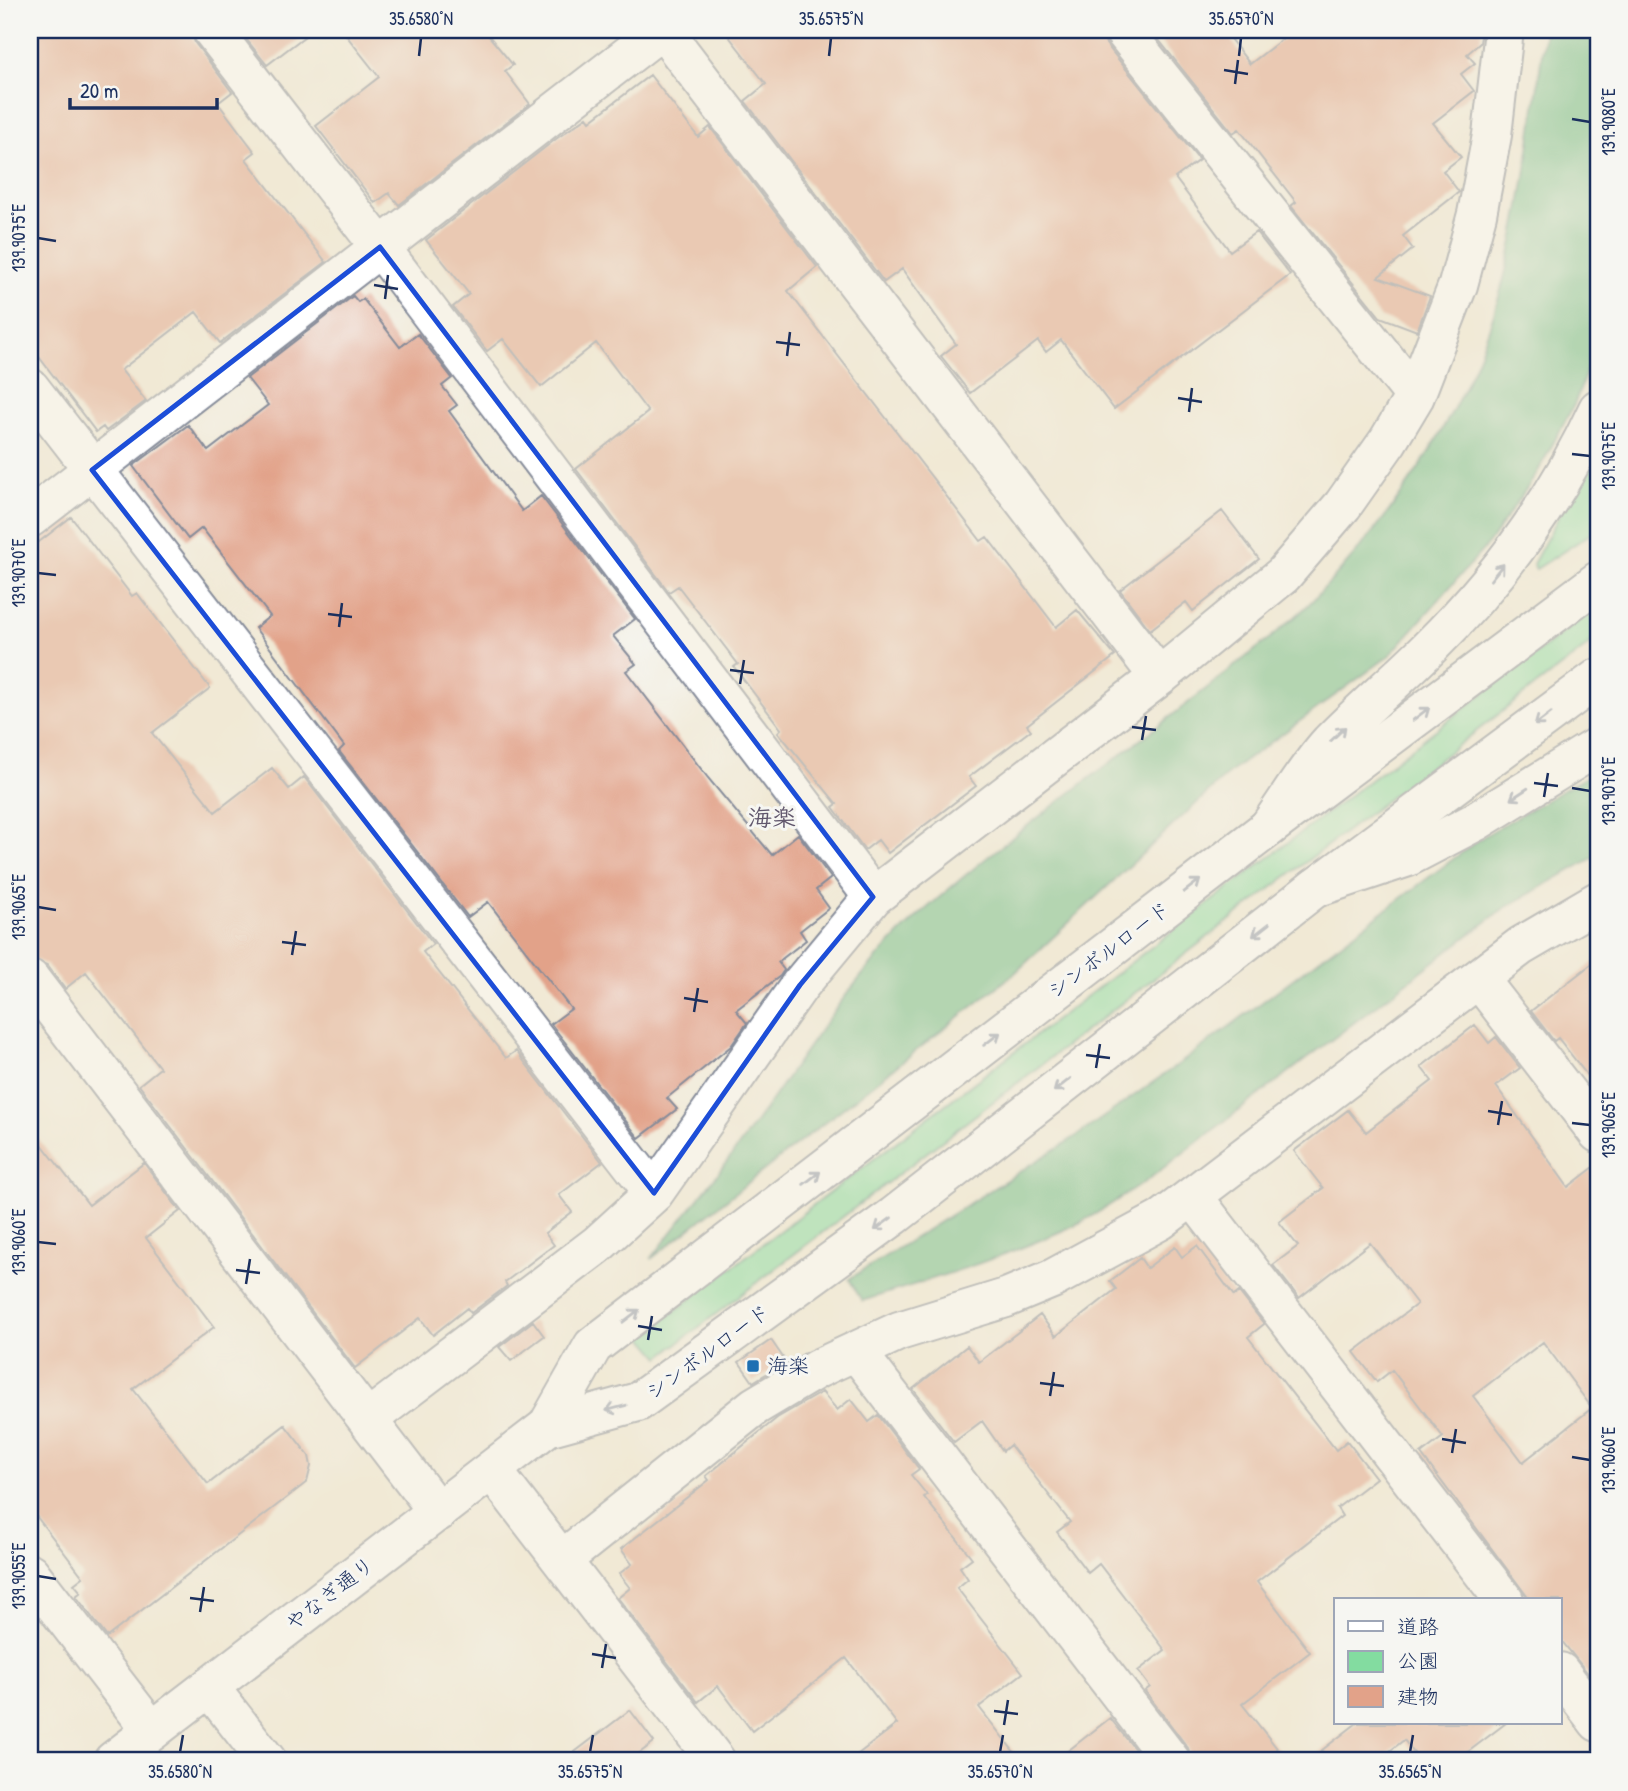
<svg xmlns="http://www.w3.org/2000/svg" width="1628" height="1791" font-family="'Patrick Hand','Klee One',sans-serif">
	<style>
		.green { fill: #83dca0; stroke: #4f867f; stroke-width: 2 }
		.forest { fill: #6abc86; stroke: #427672; stroke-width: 2 }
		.building { fill: #e2a289; fill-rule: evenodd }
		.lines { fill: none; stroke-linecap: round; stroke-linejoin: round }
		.minor-casing { stroke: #868c9a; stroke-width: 42 }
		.major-casing { stroke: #868c9a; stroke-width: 42 }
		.highway-casing { stroke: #868c9a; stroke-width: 42 }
		.minor { stroke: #fff; stroke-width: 38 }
		.major { stroke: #fff; stroke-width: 38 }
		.highway { stroke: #fff; stroke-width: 38 }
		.oneway { stroke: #8d97ae }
		.marked { fill: none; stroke: #1d4ed8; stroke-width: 5; stroke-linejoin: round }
		.ticks { fill: none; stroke: #1b2f5e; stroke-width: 2.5 }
		.poi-dot { fill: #1f6fb2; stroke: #f6f6f2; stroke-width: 2.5 }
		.labels { text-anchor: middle; stroke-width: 6; stroke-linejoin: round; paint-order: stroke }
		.street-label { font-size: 21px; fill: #1b2f5e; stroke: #f6f6f2 }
		.poi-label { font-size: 21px; fill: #1b2f5e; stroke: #f6f6f2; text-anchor: start }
		.quarter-label { font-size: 24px; font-weight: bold; fill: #61576d; stroke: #f6f6f2 }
		.neatline { fill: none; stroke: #1b2f5e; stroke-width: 2.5 }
		.ticks-label { font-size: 18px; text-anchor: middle; fill: #1b2f5e }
	</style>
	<rect width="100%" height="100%" fill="#f6f6f2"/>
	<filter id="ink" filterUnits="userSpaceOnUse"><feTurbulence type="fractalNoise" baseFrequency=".0143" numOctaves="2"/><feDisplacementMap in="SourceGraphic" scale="14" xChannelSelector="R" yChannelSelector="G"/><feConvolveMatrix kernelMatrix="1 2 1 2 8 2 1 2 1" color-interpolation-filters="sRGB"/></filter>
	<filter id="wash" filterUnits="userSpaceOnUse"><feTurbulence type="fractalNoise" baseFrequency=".00686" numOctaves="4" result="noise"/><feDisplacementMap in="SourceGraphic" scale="28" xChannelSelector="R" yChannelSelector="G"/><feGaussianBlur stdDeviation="1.57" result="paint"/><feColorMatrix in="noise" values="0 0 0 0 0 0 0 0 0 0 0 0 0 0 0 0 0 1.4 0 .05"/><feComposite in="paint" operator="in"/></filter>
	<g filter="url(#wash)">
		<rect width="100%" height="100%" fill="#f1e9d5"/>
		<path class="green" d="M1598,444v85l-62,40 -3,-5z
			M1598,606v32l-938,719 -18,-21z"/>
		<path class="forest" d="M1545,30h53v309l-23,64 -39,72 -47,68 -100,113 -159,116 -215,201 -364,286c30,-39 62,-78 92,-119 56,-77 103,-158 174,-223 98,-88 208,-162 310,-245 28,-23 60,-45 85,-71 64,-65 119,-142 158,-225 48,-104 60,-233 75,-346z
			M1598,770v85l-95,54 -358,273c-21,13 -42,29 -64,40 -71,34 -145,56 -219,79l-13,-22 229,-144 108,-76 298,-223z"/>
		<g id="blocks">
			<path class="building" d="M30,30h161l4,13 37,49 -14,11 37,49 -9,7 80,103 -106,81 -24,-31 -75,58 25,31 -40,30 -3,-4 -7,5 -66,-87z
				M239,30h74l-46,35z
				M342,30h142l29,35 -8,6 25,33 -131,101 -10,-12 -14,10 -59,-77 63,-49z
				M724,30h378l4,14 93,116 -24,18 55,73 26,-19 34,43 -176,134 -53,-69 -15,12 -8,-11 -68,52 -29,-37 15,-12 -54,-75 -18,13 -139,-181 21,-17z
				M1151,30h72l27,34 44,-34h188l-2,13 -13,11 8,9 -14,11 13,17 -41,32 28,34 -18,14 16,21 -56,44 10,13 -35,28 52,19 -13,35 -37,-14 -89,-111 5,-4 -57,-73 -6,4z
				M650,75l48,62 12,-10 107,140 -29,24 193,250 6,-4 69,90 21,-17 38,46 -88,69 4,5 -62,47 7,9 -88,67 -10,-13 -13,10 -32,-43 4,-3 -59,-72 3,-3 -47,-62 4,-3 -60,-78 -9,6 -93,-123 72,-57 -52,-69 -55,44 -38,-48 -16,12 -34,-44 16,-13 -43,-54 130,-101 31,-22 3,4z
				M353,296l5,6 5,-3 37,48 18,-13 34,44 -10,8 15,19 -8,6 73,100 19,-15 94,123 -22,17 23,28 -10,7 82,107 64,77 26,-21 33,44 -15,12 13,18 -29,23 6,9 -28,22 6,8 -4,6 -44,34 11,13 -16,23 -64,52 10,11 -38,29 -88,-114 20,-15 -83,-107 -20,15 -129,-166 5,-5 -89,-118 15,-12 -68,-88 -14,11 -55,-73 55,-41 20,26 60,-46 -21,-27z
				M1222,511l37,48 -66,52 -7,-9 -36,28 -30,-40z
				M71,517l61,79 5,-3 73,95 -58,45 63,79 57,-44 17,21 15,-12 129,167 -10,8 83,106 10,-7 86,111 -43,33 13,17 -27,21 9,12 -49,37 2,4 -36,27 -4,-5 -34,27 -13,-17 -65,50 -216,-283 21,-17 -74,-96 -21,17 -18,-24 -17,-7v-409z
				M1598,959v130l-40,-51 -4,3 -23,-30z
				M1475,1025l14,18 7,-6 24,31 -24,18 72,101 30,-23v522l-38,-47v-39h-30l-109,-146 22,-17 -51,-67 -15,12 -23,-30 63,-48 -47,-61 -71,55 -26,-33 25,-19 -19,-24 44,-34 -29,-37 54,-41 18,22 66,-51 -11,-14zM1543,1342l49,66 -69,54 -50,-66z
				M30,1129l59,76 55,-42 36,48 -34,27 68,89 -81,62 75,95 77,-59 24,31 2,10 -4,16 -200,155 -31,-41 5,-4 -7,-8 9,-7 -53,-69z
				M1197,1246l37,50 5,-4 25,32 -16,13 88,113 11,-9 29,37 -39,30 5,8 -85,66 53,70 -68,52 45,57h-95l-4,-13 -43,-57 5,-4 -12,-16 27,-21 -66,-86 -11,9 -31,-41 13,-10 -60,-77 -7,6 -21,-30 -28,21 -41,-53 54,-43 12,16 61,-47 16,21 60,-47 -6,-8 30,-23 7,10 28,-21 7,10z
				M533,1321l11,15 -33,25 -12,-14z
				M771,1340l15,22 -33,20 -14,-20z
				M822,1392l15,18 14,-11 18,23 9,-7 41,54 -8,6 16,20 -3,2 48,61 -12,9 8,12 -11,9 66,85 -44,34 42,54h-172l48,-37 -51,-66 -94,73 -34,-45 -20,16 -80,-104 12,-10 -11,-14 13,-10 -11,-15 88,-69 -3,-4 71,-58z
				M630,1710l24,32 -25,19h-66z
				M1110,1718l34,43h-89z
				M1357,1723h149l-50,38h-36l-16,-21 -27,21h-69z"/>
		</g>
	</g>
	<g filter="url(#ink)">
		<use href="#blocks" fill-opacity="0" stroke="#868c9a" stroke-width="2"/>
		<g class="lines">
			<defs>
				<path id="minor" d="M212,30l168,217 493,650
					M663,30l496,647
					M1123,30l292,366
					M30,388l624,805
					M30,518l631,-488
					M30,979l408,533
					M1479,979l119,154
					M1194,1198l310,402
					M856,1351l315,410
					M368,1419l229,-174 57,-52 146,-208 73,-88 286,-220 124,-102 60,-70 45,-64 27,-45 43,-111 19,-71 15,-79 12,-105
					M492,1470l224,291
					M562,1560l193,-154 62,-37 82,-38 107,-33 46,-19 109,-59 360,-274 77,-45
					M30,1573l122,158
					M1560,1672l38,50
					M209,1687l58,74"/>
				<path id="major" d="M547,1427l46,-81 675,-518 330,-247
					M113,1761l434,-334 91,-25 256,-186 421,-328 283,-210"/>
				<path id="highway" d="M1268,828c20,-28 39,-61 62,-86 31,-32 65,-60 97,-92 70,-69 130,-151 171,-241
					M1315,888l93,-31 67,-35 123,-76"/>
			</defs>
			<use href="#minor" class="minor-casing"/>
			<use href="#major" class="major-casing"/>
			<use href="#highway" class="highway-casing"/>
			<use href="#minor" class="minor"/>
			<use href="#major" class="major"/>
			<use href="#highway" class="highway"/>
		</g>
		<defs><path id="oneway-shaft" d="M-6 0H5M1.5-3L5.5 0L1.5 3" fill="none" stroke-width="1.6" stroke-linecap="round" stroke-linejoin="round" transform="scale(1.75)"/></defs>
		<g class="oneway">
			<use href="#oneway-shaft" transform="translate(1497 572) rotate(-51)"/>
			<use href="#oneway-shaft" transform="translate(1421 714) rotate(-37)"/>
			<use href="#oneway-shaft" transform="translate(1543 719) rotate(143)"/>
			<use href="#oneway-shaft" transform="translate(1338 734) rotate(-44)"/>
			<use href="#oneway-shaft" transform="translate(1519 794) rotate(147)"/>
			<use href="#oneway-shaft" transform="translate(1192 886) rotate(-37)"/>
			<use href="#oneway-shaft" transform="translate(1261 930) rotate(142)"/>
			<use href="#oneway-shaft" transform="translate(992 1039) rotate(-37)"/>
			<use href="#oneway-shaft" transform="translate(1062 1085) rotate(142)"/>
			<use href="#oneway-shaft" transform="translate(812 1178) rotate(-37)"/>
			<use href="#oneway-shaft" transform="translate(883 1224) rotate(144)"/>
			<use href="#oneway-shaft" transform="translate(631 1316) rotate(-37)"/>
			<use href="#oneway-shaft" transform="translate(616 1408) rotate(165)"/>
		</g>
	</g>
	<path d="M0 0H1628V1791H0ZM380,247l493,650 -73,88 -146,208 -562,-723z" fill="#f1e9d5" fill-opacity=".55" fill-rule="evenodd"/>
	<path class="marked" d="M380,247l493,650 -73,88 -146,208 -562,-723z"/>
	<path class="ticks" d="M419,56l2,-18M829,56l2,-18M1239,56l2,-18M1224,70l24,4M1235,84l3,-24M1572,119l18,3M38,238l18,3M374,285l24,4M385,299l3,-24M776,342l24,3M787,356l3,-24M1178,398l24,4M1189,412l3,-24M1572,454l18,2M38,573l18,2M328,614l24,3M339,627l3,-24M730,670l24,3M740,684l4,-24M1132,727l24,3M1142,740l4,-24M1534,783l24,3M1572,788l18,3M1544,797l4,-24M38,907l18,3M282,942l24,3M292,955l4,-24M684,998l24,4M694,1012l4,-24M1086,1055l24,3M1096,1068l4,-24M1488,1111l24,4M1572,1123l18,2M1498,1125l4,-24M38,1242l18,2M236,1270l24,3M246,1284l4,-25M638,1326l24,4M648,1340l4,-24M1040,1383l24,3M1050,1396l4,-24M1442,1439l24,4M1452,1453l4,-24M1572,1457l18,3M38,1576l18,3M190,1598l24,3M200,1612l4,-25M592,1654l24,4M602,1668l4,-24M994,1711l24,3M1004,1725l4,-25M180,1752l3,-17M590,1752l3,-17M1000,1752l3,-17M1410,1752l3,-17"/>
	<rect class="poi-dot" x="746" y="1359" width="14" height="14" rx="3.5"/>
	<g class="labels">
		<g class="street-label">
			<text transform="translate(1109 950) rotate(-37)" y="7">シンボルロード</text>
			<text transform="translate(708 1352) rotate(-36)" y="7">シンボルロード</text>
			<text transform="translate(330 1594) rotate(-38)" y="7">やなぎ通り</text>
		</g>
		<g class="poi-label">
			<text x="767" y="1373">海楽</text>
		</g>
		<g class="quarter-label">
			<text x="772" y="826">海楽</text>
		</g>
	</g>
	<rect width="1628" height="1791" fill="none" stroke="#f6f6f2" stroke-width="77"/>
	<rect x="1334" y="1598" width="228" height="126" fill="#f6f6f2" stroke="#9ea6b7" stroke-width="2"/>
	<rect x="1348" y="1621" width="35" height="10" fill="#ffffff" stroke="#9ea6b7" stroke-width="2"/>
	<text x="1397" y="1634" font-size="21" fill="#1b2f5e">道路</text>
	<rect x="1348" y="1651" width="35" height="21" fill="#83dca0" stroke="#9ea6b7" stroke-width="2"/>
	<text x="1397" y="1668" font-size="21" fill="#1b2f5e">公園</text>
	<rect x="1348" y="1686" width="35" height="21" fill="#e2a289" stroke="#9ea6b7" stroke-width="2"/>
	<text x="1397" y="1704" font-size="21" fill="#1b2f5e">建物</text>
	<path d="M70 98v10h147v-10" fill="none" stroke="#1b2f5e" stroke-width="3.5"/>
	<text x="80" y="98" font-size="21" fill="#1b2f5e" stroke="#f6f6f2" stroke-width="5" paint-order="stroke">20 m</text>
	<rect x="38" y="38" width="1552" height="1714" class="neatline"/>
	<g class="ticks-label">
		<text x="421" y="25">35.6580°N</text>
		<text x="831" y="25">35.6575°N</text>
		<text x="1241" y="25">35.6570°N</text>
		<text transform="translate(1609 122) rotate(-90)" y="6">139.9080°E</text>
		<text transform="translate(19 238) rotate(-90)" y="6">139.9075°E</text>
		<text transform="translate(1609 456) rotate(-90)" y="6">139.9075°E</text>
		<text transform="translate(19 573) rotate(-90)" y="6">139.9070°E</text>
		<text transform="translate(1609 791) rotate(-90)" y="6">139.9070°E</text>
		<text transform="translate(19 907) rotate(-90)" y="6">139.9065°E</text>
		<text transform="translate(1609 1125) rotate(-90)" y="6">139.9065°E</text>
		<text transform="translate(19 1242) rotate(-90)" y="6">139.9060°E</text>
		<text transform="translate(1609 1460) rotate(-90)" y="6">139.9060°E</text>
		<text transform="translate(19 1576) rotate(-90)" y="6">139.9055°E</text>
		<text x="180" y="1778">35.6580°N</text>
		<text x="590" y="1778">35.6575°N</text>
		<text x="1000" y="1778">35.6570°N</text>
		<text x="1410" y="1778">35.6565°N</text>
	</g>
</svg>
